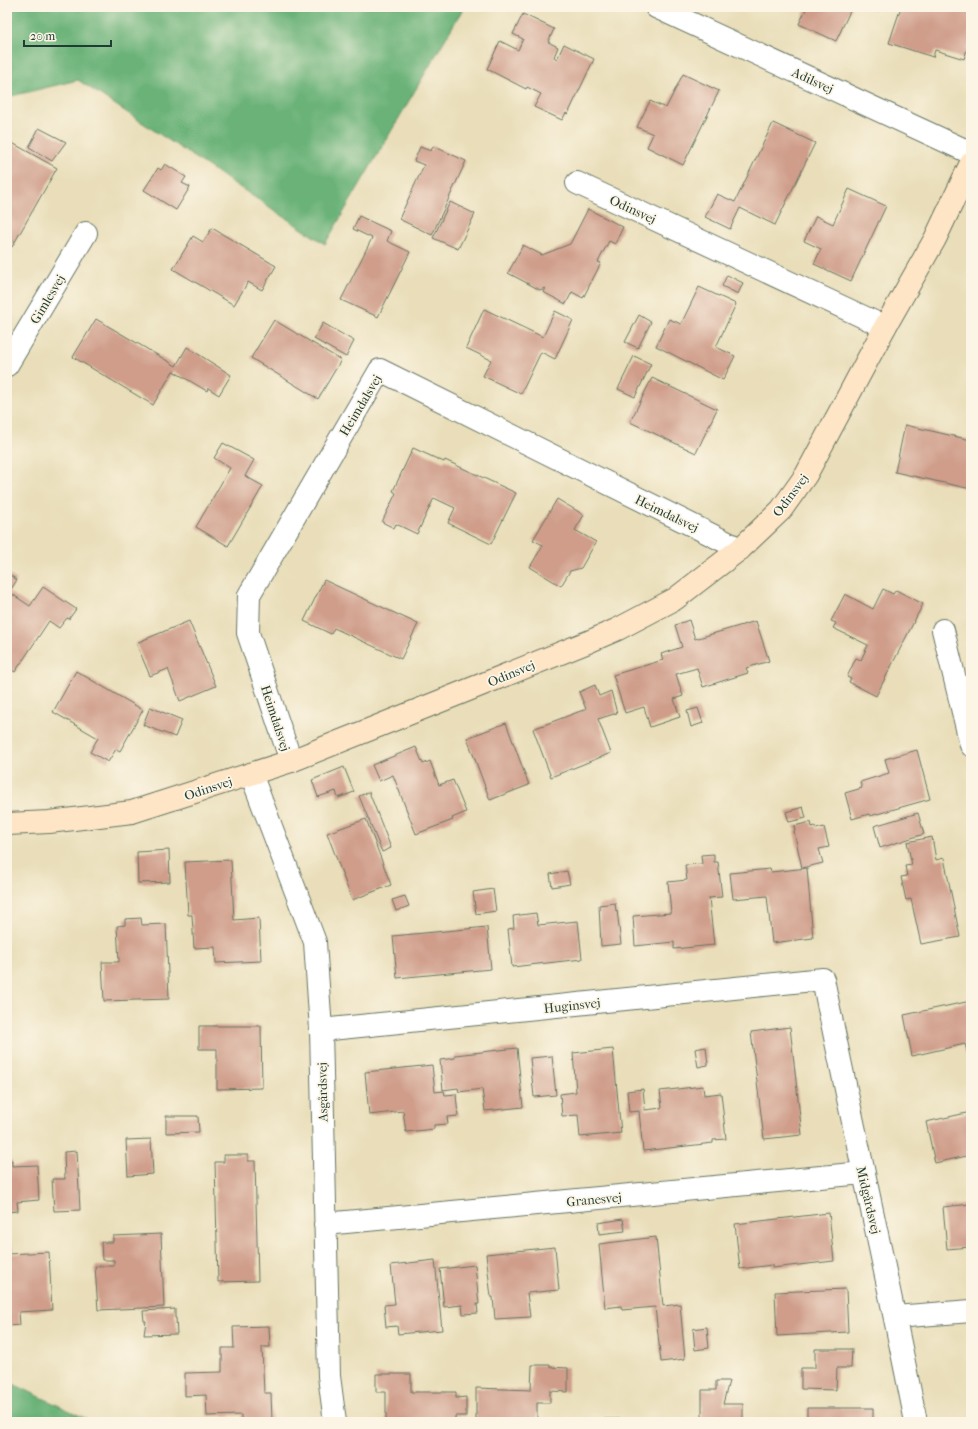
<svg xmlns="http://www.w3.org/2000/svg" width="978" height="1429" font-family="'IM FELL French Canon',serif">
	<style>
		.forest { fill: #6bb278; stroke: #457856 }
		.building { fill: #cf9d8a }
		.lines { fill: none; stroke-linecap: round; stroke-linejoin: round }
		.street-casing { stroke: #667563; stroke-width: 24 }
		.secondary-casing { stroke: #667563; stroke-width: 24 }
		.street { stroke: #fff; stroke-width: 22 }
		.secondary { stroke: #fee5c5; stroke-width: 22 }
		.labels { text-anchor: middle; stroke-width: 3.5; stroke-linejoin: round; paint-order: stroke }
		.street-label { font-size: 13px; fill: #1f3d34; stroke: #fcf5e5 }
	</style>
	<rect width="100%" height="100%" fill="#fcf5e5"/>
	<filter id="ink" filterUnits="userSpaceOnUse"><feTurbulence type="fractalNoise" baseFrequency=".025" numOctaves="2"/><feDisplacementMap in="SourceGraphic" scale="8" xChannelSelector="R" yChannelSelector="G"/><feConvolveMatrix kernelMatrix="1 2 1 2 8 2 1 2 1" color-interpolation-filters="sRGB"/></filter>
	<filter id="wash" filterUnits="userSpaceOnUse"><feTurbulence type="fractalNoise" baseFrequency=".012" numOctaves="4" result="noise"/><feDisplacementMap in="SourceGraphic" scale="16" xChannelSelector="R" yChannelSelector="G"/><feGaussianBlur stdDeviation="0.9" result="paint"/><feColorMatrix in="noise" values="0 0 0 0 0 0 0 0 0 0 0 0 0 0 0 0 0 1.4 0 .05"/><feComposite in="paint" operator="in"/></filter>
	<g filter="url(#wash)">
		<rect width="100%" height="100%" fill="#e9deb9"/>
		<path class="forest" d="M7,7h457l-139,237 -247,-164 -71,17z
			M7,1381l86,41h-86z"/>
		<g id="blocks">
			<path class="building" d="M807,7h45l-16,34 -37,-17z
				M867,7h10l-2,3z
				M901,7h70v40l-3,-1 -4,13 -29,-9 -2,7 -44,-14z
				M523,14l31,15 -6,13 10,5 -4,10 3,2 7,-15 30,15 -26,55 -2,-1 -4,7 -28,-13 7,-13 -14,-7 -1,2 -39,-20 13,-28 18,9 5,-11 -10,-5z
				M683,74l36,17 -36,74 -36,-18 6,-13 -16,-7 13,-26 16,7z
				M773,123l42,20 -40,82 -35,-17 -10,21 -25,-12 12,-23 18,8z
				M39,128l27,14 -14,19 -23,-14z
				M7,140l50,28 -45,79 -5,-3z
				M433,146l33,15 -34,74 -33,-16 25,-54 -10,-4 6,-14 11,4z
				M165,164l21,13 -4,6 8,4 -14,23 -32,-20 14,-22 3,2z
				M849,189l37,17 -35,75 -37,-17 7,-15 -17,-8 12,-25 17,8z
				M450,202l25,12 -17,35 -25,-11z
				M588,209l35,18 -8,17 -6,-3 -11,21 3,1 -18,35 -11,-6 -6,12 -23,-12 2,-4 -5,2 -32,-17 15,-28 19,10 28,-11z
				M359,216l32,15 -4,10 23,11 -32,65 -37,-17 31,-62 -19,-9z
				M212,228l64,38 -14,24 -14,-8 -14,23 -61,-36 20,-33 10,6z
				M727,275l16,8 -5,11 -16,-8z
				M699,287l37,17 -20,43 19,9 -12,24 -67,-34 13,-27 12,5z
				M484,309l59,28 12,-26 18,9 -18,39 -14,-7 -20,42 -38,-18 8,-16 -25,-12z
				M639,315l12,7 -13,26 -13,-6z
				M96,319l80,47 11,-19 44,28 -12,20 -11,-7 -1,3 -34,-20 -20,34 -80,-48z
				M274,320l67,40 -23,39 -67,-41z
				M323,323l31,18 -8,16 -32,-18z
				M634,356l17,8 -16,33 -17,-8z
				M652,378l65,31 -21,44 -66,-31z
				M905,425l66,15v49l-76,-17z
				M223,443l31,17 -9,16 18,10 -35,60 -32,-19 34,-59 -16,-10z
				M413,448l31,14 1,-2 71,33 -25,51 -43,-21 7,-15 -21,-10 -17,36 -21,-10 -2,4 -12,-6 14,-29 -3,-2z
				M557,499l27,16 -9,15 21,12 -15,26 -11,3 -9,15 -31,-19 13,-22 -10,-5z
				M7,573l10,7 -8,12 21,14 13,-19 33,22 -7,10 -2,-1 -8,10 -10,-7 -34,51 -8,-5v-32l1,-2 -1,-1z
				M324,580l94,44 -17,35 -67,-31 -3,6 -27,-13z
				M883,589l10,5 3,-4 27,14 -47,92 -27,-14 2,-3 -4,-2 9,-19 5,2 7,-15 -35,-17 3,-5 -5,-2 14,-27 28,15z
				M689,620l6,19 61,-18 13,40 -23,7 2,5 -45,14 -6,-19 -21,6 7,22 -9,3 6,18 -30,10 -6,-20 -19,6 -12,-38 50,-15 -2,-6 21,-7 -7,-22z
				M189,621l27,65 -36,15 -12,-32 -18,7 -14,-33z
				M76,671l67,39 -23,41 -4,-2 -8,13 -18,-10 8,-14 -45,-26z
				M595,685l4,11 12,-5 6,22 -19,6 13,34 -60,24 -18,-48 53,-20 -7,-17z
				M150,707l32,13 -7,17 -32,-12z
				M698,708l5,15 -12,4 -4,-16z
				M506,723l23,62 -39,15 -23,-62z
				M416,747l7,17 7,-3 9,24 14,-5 13,32 -14,6 1,2 -37,14 -23,-59 -14,6 -7,-16z
				M917,750l13,49 -60,17 -1,-2 -17,5 -7,-26 17,-5 -2,-6 29,-9 -4,-14z
				M344,767l10,25 -16,6 -2,-7 -18,6 -6,-17z
				M369,792l22,56 -9,4 -23,-56z
				M803,807l3,11 -17,4 -3,-10z
				M918,813l6,21 -44,14 -6,-22z
				M366,819l25,66 -39,15 -25,-67z
				M811,822l1,5 3,-1 1,3 8,-2 5,20 -10,2 4,14 -21,5 -8,-37h1l-1,-5z
				M932,837l4,23 8,-2 16,79 -39,7 -10,-45 -5,1 -5,-23 6,-1 -2,-10 7,-1 -5,-23z
				M169,850l1,32 -32,1 -1,-31z
				M714,854v8h4l4,35 -13,1 5,47 -40,4v-7l-39,4 -2,-30 38,-3 -3,-31 19,-2 -2,-15 17,-1 -1,-9z
				M231,860l3,60 25,-2 2,43 -45,2 -1,-16 -21,1 -2,-33h-4l-3,-53z
				M807,868l6,70 -41,5 -5,-47 -34,3 -3,-26 40,-4 1,3z
				M567,871l3,13 -18,3 -2,-13z
				M493,889l3,22 -20,3 -3,-22z
				M405,896l4,10 -13,5 -4,-11z
				M615,903l1,8 1,-1 4,34 -20,2 -2,-41z
				M536,913l2,12 40,-4 4,38 -70,8 -4,-38 6,-1 -1,-12z
				M141,918l1,7 24,-1 3,75 -65,2 -2,-39h17l-2,-36 8,-1v-6z
				M487,927l4,42 -94,9 -4,-42z
				M971,1001v59h-2l-4,-16 -53,12 -8,-41z
				M199,1026h62l1,62 -45,1v-40h-18z
				M790,1027l12,108 -38,4 -13,-107z
				M706,1047l2,18 -10,2 -3,-18z
				M517,1048l6,59 -38,4 -3,-22 -23,3 -1,-4 -15,2 -3,-30 15,-2v-3z
				M613,1049l8,84 -41,4 -2,-22 -16,1 -2,-22 16,-2 -3,-39z
				M552,1056l4,39 -22,2 -4,-39z
				M432,1065l3,27 9,-1 1,4 11,-1 2,22 -11,1 1,7 -14,1v4l-28,3 -3,-21 -34,4 -4,-43z
				M703,1086l1,9 17,-2 5,46 -13,1v3l-70,8 -4,-40 -10,1 -2,-21 16,-2 2,21 17,-2 -2,-17z
				M971,1112v43l-36,8 -9,-41z
				M166,1116h32l1,16 -33,1z
				M151,1139l2,35 -25,2 -2,-36z
				M77,1151l3,59 -26,1 -2,-32h13l-1,-27z
				M224,1155h24v6h7l3,120 -40,1 -3,-120h9z
				M12,1160v6l25,-1 2,35 -22,2 1,9 -11,1v-51z
				M971,1204v43l-24,2 -4,-42z
				M829,1213l5,48 -62,7v-3l-32,4 -5,-45z
				M623,1219l2,12 -26,3 -1,-11z
				M7,1231h1l1,21h-2z
				M161,1234l3,73 -66,3 -3,-44h19v-6h-12l-1,-18h12v-6z
				M656,1237l7,69 17,-2 5,55 -24,3 -6,-55 -33,3 -1,-4 -16,2 -6,-64z
				M555,1247l4,43 -32,3 3,24 -35,2 -2,-22h-2l-5,-43z
				M49,1252l3,58 -33,2 1,13 -13,1v-72z
				M435,1260l7,70 -44,4 -1,-8 -11,1 -2,-22 11,-1 -4,-39z
				M475,1265l4,39h-2l1,9 -15,1 -1,-9 -18,2 -4,-38z
				M846,1289l2,43 -71,4 -2,-44z
				M175,1309v9h1l1,16 -33,1 2,-14h-2l-1,-10z
				M269,1326l1,21h-8l2,46h7l1,29h-31v-7l-34,1 -1,-21 -21,1v-23l37,-1v-24h12l-1,-21z
				M707,1327l2,21 -14,2 -2,-21z
				M815,1349h37l-1,19h-14l-1,22 -35,-1v-21h14z
				M532,1365h18v2l18,1v24l-18,-1v12h-13v19h-61v-34l55,2z
				M376,1374h35v18h45v6l10,-1v19h-11v6h-69v-30h-10z
				M716,1381h13l-6,23h20v18h-41v-32h14z
				M807,1408h66v14h-66z
				M586,1419h38v3h-38z"/>
		</g>
	</g>
	<g filter="url(#ink)">
		<use href="#blocks" fill-opacity="0" stroke="#667563" stroke-width="1"/>
		<g class="lines">
			<defs>
				<path id="street" d="M656,7l315,146
					M577,183l308,144
					M7,365l79,-132
					M943,630l28,115
					M291,761l-43,-128 1,-38 131,-225 360,179
					M251,774l64,168 6,88 8,346 6,46
					M321,1030l502,-51c30,148 64,295 93,443
					M325,1224l538,-51
					M895,1317l76,-6"/>
				<path id="secondary" d="M7,824l42,-2 83,-10 159,-51 297,-119 30,-13 57,-30 65,-50 41,-39 25,-35 79,-148 50,-88 36,-76"/>
			</defs>
			<use href="#street" class="street-casing"/>
			<use href="#secondary" class="secondary-casing"/>
			<use href="#street" class="street"/>
			<use href="#secondary" class="secondary"/>
		</g>
	</g>
	<g class="labels">
		<g class="street-label">
			<text transform="translate(813 80) rotate(25)" y="5">Adilsvej</text>
			<text transform="translate(633 209) rotate(25)" y="5">Odinsvej</text>
			<text transform="translate(47 299) rotate(-59)" y="5">Gimlesvej</text>
			<text transform="translate(360 405) rotate(-59)" y="5">Heimdalsvej</text>
			<text transform="translate(790 495) rotate(-53)" y="5">Odinsvej</text>
			<text transform="translate(667 513) rotate(26)" y="5">Heimdalsvej</text>
			<text transform="translate(511 673) rotate(-22)" y="5">Odinsvej</text>
			<text transform="translate(276 718) rotate(72)" y="5">Heimdalsvej</text>
			<text transform="translate(208 788) rotate(-18)" y="5">Odinsvej</text>
			<text transform="translate(572 1005) rotate(-6)" y="5">Huginsvej</text>
			<text transform="translate(322 1092) rotate(-91)" y="5">Asgårdsvej</text>
			<text transform="translate(594 1199) rotate(-5)" y="5">Granesvej</text>
			<text transform="translate(869 1200) rotate(77)" y="5">Midgårdsvej</text>
		</g>
	</g>
	<rect width="978" height="1429" fill="none" stroke="#fcf5e5" stroke-width="24"/>
	<path d="M24 40v6h87v-6" fill="none" stroke="#1f3d34" stroke-width="2"/>
	<text x="30" y="40" font-size="12" fill="#1f3d34" stroke="#fcf5e5" stroke-width="3" paint-order="stroke">20 m</text>
</svg>
